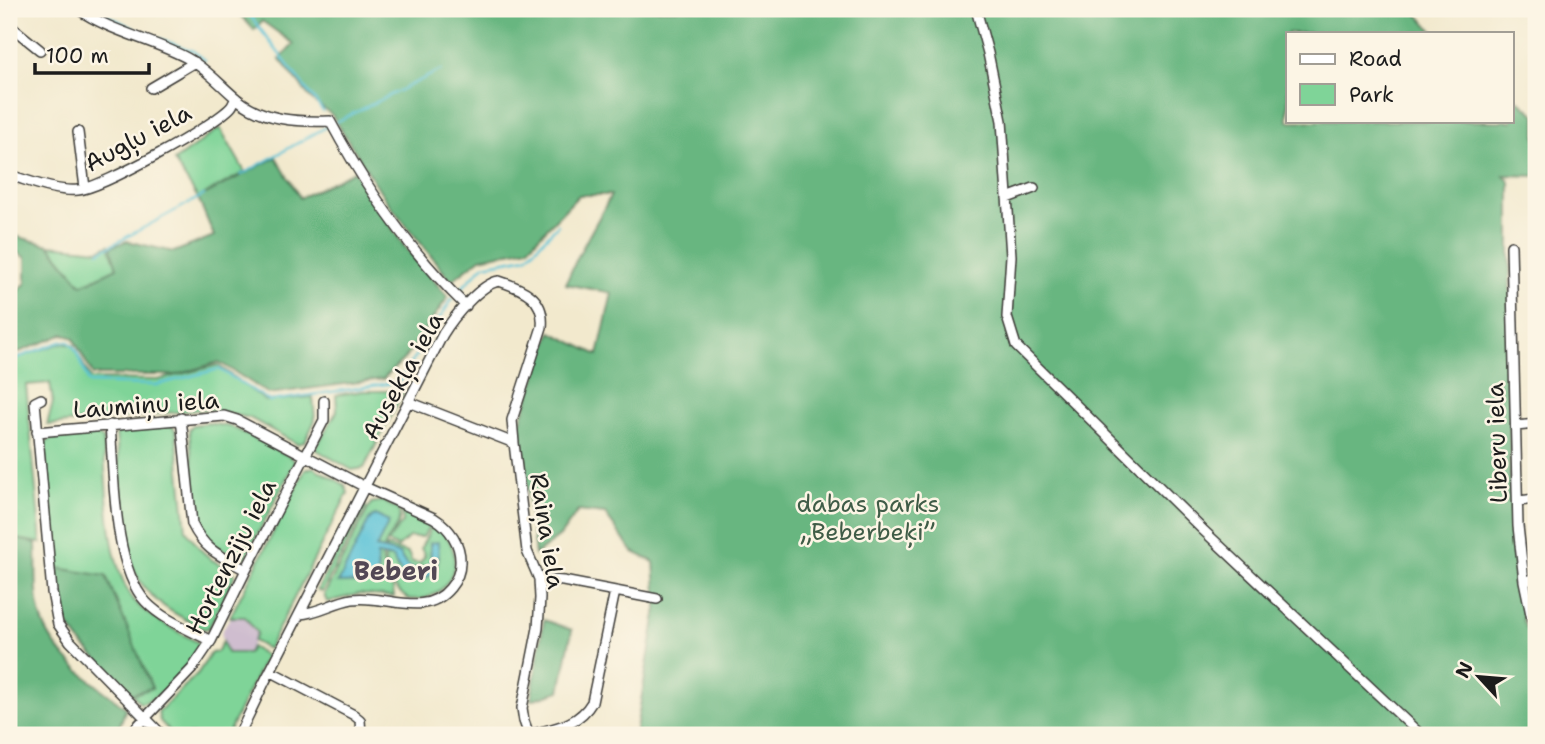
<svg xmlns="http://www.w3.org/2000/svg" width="1545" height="744" font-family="'Shantell Sans',sans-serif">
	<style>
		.industrial { fill: #cfbdcf }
		.green { fill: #7fd498; stroke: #4e785a; stroke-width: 2 }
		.forest { fill: #67b680; stroke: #42694e; stroke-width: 2 }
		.water { fill: #5ac2d7; stroke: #3b6f7a; stroke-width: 2 }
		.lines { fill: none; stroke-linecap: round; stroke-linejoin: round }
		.stream { stroke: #5ac2d7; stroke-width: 2.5 }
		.minor-casing { stroke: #3c3b37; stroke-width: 12 }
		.minor { stroke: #fff; stroke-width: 9 }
		.labels { text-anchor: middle; stroke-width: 5; stroke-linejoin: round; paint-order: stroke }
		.street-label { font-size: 24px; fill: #1c1c1c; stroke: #fcf5e5 }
		.park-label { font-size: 24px; fill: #3f5c47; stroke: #fcf5e5 }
		.neighbourhood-label { font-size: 26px; font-weight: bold; fill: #534855; stroke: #fcf5e5 }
	</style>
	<rect width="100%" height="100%" fill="#fcf5e5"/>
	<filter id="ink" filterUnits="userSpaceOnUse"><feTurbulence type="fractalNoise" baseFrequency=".0143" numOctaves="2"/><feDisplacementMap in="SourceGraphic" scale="14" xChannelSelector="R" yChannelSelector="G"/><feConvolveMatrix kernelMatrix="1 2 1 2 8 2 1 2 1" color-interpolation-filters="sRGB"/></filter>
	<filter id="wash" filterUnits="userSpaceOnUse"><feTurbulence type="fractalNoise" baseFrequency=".00686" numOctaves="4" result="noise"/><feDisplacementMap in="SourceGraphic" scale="28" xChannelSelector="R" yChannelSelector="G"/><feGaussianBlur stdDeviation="1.57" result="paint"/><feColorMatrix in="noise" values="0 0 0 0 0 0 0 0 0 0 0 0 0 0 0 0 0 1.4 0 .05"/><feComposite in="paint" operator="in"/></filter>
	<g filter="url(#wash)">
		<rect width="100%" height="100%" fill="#f2e9cd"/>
		<path class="industrial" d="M230,617h15l12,16 -9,20h-21l-6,-20z"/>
		<path class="green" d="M220,128l25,44 -47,26 -24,-37z
			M49,245l50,5 10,-5 8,23 -35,17z
			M62,343l11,2 18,34 67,1 60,-15 48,36 47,-4 2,23 -10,22 -8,2 -47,-26 -43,-9 -160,16 6,-23 -3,-19 -24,2 15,158 -31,-5 -1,-178z
			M363,391h41l-40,77 -12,2 -37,-21 22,-38 -1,-16z
			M208,423l24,4 59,30 4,5 -49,95 -6,2 -29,-15 -8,-11 -4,-11 -10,-92 4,-5z
			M171,425l5,6 10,99 14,19 12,11 21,11 2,4 -26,53 -6,1c-37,-20 -61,-31 -75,-74l-12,-120 5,-4z
			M96,434l7,5c4,44 3,134 35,166 17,16 39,26 59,37l4,5c-12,16 -41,55 -61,56l-8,-9 20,-6 -46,-111 -49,-9 -13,-123 6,-6z
			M313,467l32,18 3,8 -80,156 -15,-8 4,-8 -12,-16h-15l75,-147z
			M382,501l16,8c7,18 -12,24 -14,41l-8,-2v-3l-38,38 40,-1 -1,-27 5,1 2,18 9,15 1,8 -35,-3 -32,8 -3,-7 47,-92z
			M362,504l4,3 -44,85 -5,-2z
			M402,510l29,13 -8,14h-14l-11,10 -11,-5 16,-20z
			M433,524c39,24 21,80 -25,75 -15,-11 -24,-24 -23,-42l8,1 4,10 31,9 9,-10 2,-11 -9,-12 1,14 -3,7 -16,4 -8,-6 -4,-9 -14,-4v-4l22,7 4,9 8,1 5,-7 -4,-8z
			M223,641l4,12h21l3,-6 15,9 -39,79h-54l-13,-14 -2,-9 40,-39 13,-20 6,-1z"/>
		<path class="forest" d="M235,9h1178l22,24h-147v88h224v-26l24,20v61l-32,-1 6,7v300l13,139 13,30v84h-901l22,-127 -3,-46 -21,-10 -28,-38 -27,-3 -18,25 -25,19 -15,-132 31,-91 47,23 14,-62 -46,-9c11,-31 30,-59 45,-89h-32l-51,53 -47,10 -30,23 -65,-81 -54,-85 -19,-14 -33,-42 14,-15 -32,-23 -8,9z
			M276,157l24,41 54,-27 50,75 44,51 -43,61 -22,21 -114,15 -50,-32 -43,13h-83l-20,-37 -9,-4 -55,22v-57l17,-16v-25l-14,-10 3,-12 34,9 33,40 35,-17 -7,-21 17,-6 47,11 40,-16 -16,-38z
			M9,537l27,6c1,21 -1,45 3,65 8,45 54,74 87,100l-6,17 -9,10h-102z
			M57,568l49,8 46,112 -20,6 -50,-50 -17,-23z
			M544,620l28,10 -12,61 -29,9z"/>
		<path class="water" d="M375,515l14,7 -13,26 24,6c4,13 22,25 30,7 2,-5 0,-12 0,-18l8,-1c6,42 -32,52 -45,16l-16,-3 1,27 -40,1 31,-63z"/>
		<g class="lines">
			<path class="stream" d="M94,9l48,23 51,19 12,9
				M245,9l78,102
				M336,122l105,-52
				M241,175l87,-49
				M99,252l105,-57
				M458,292l26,-27 43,-8 31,-32
				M9,361l54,-20 6,1 7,8 13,33 67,2 63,-16 51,32 129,-19 53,-83"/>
		</g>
	</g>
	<g filter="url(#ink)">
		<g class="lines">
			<defs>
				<path id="minor" d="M78,9c33,23 73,30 109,49 19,10 34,28 50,41 28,22 60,23 93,22 37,69 80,131 136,185
					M976,9l12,44 14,68 9,135 -4,61 9,29 187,184 218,205
					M1464,9h6
					M9,25l31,25
					M151,88l44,-26
					M78,132l7,56
					M9,175c21,6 47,17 69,15 24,-2 136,-64 153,-83 2,-2 3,-6 5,-9
					M1007,198l27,-10
					M1511,246l7,280 6,55 12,57
					M41,399l-6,3 17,190 6,32 12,17 92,94
					M409,402l105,41 13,108 12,28 1,19 -2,30 -16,80 2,13 5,14
					M181,418l11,106c13,27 29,32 54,46
					M110,425c4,48 3,142 36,177 17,18 44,28 65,39
					M1516,426l20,-2
					M37,432l187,-16 13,4 128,67 69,31c16,10 27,26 26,45 0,9 -4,18 -10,25 -25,31 -65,6 -98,11 -18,3 -34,14 -52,15
					M1518,501l18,-2
					M539,579l24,2 94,18
					M1524,581l12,-2
					M270,671l84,44 6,5 1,15
					M129,735l63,-66 19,-28 35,-71 78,-150v-19
					M239,735l25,-52 179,-349c10,-16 37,-50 56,-53 25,8 46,17 43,46l-30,93 2,23
					M529,735c25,-7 49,-9 63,-33l23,-111"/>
			</defs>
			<use href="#minor" class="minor-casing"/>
			<use href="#minor" class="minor"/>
		</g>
	</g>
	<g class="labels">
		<g class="street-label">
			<text transform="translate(138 138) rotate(-28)" y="8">Augļu iela</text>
			<text transform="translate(403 376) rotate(-61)" y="8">Ausekļa iela</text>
			<text transform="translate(146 405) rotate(-4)" y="8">Laumiņu iela</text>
			<text transform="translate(1497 443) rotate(-92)" y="8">Liberu iela</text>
			<text transform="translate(547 531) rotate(81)" y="8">Raiņa iela</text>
			<text transform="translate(231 557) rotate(-63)" y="8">Hortenziju iela</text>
		</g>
		<g class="park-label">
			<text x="868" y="512">dabas parks<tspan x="868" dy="28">„Beberbeķi”</tspan></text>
		</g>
		<g class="neighbourhood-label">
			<text x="396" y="580">Beberi</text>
		</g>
	</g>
	<rect width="1545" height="744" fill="none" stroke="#fcf5e5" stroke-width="35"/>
	<rect x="1286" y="32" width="228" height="91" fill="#fcf5e5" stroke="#a29e95" stroke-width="2"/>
	<rect x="1300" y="54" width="35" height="10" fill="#ffffff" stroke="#a29e95" stroke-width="2"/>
	<text x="1349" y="66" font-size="21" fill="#1c1c1c">Road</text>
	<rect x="1300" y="84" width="35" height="21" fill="#7fd498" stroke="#a29e95" stroke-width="2"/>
	<text x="1349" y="102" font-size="21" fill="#1c1c1c">Park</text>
	<g transform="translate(1479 677) rotate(296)" stroke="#fcf5e5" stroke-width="5" paint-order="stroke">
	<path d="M0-5L12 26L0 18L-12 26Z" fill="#1c1c1c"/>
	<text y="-10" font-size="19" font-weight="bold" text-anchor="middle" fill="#1c1c1c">N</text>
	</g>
	<path d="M35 63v10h114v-10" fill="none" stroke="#1c1c1c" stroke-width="3.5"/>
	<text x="46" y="63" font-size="21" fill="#1c1c1c" stroke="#fcf5e5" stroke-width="5" paint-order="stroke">100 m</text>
</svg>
